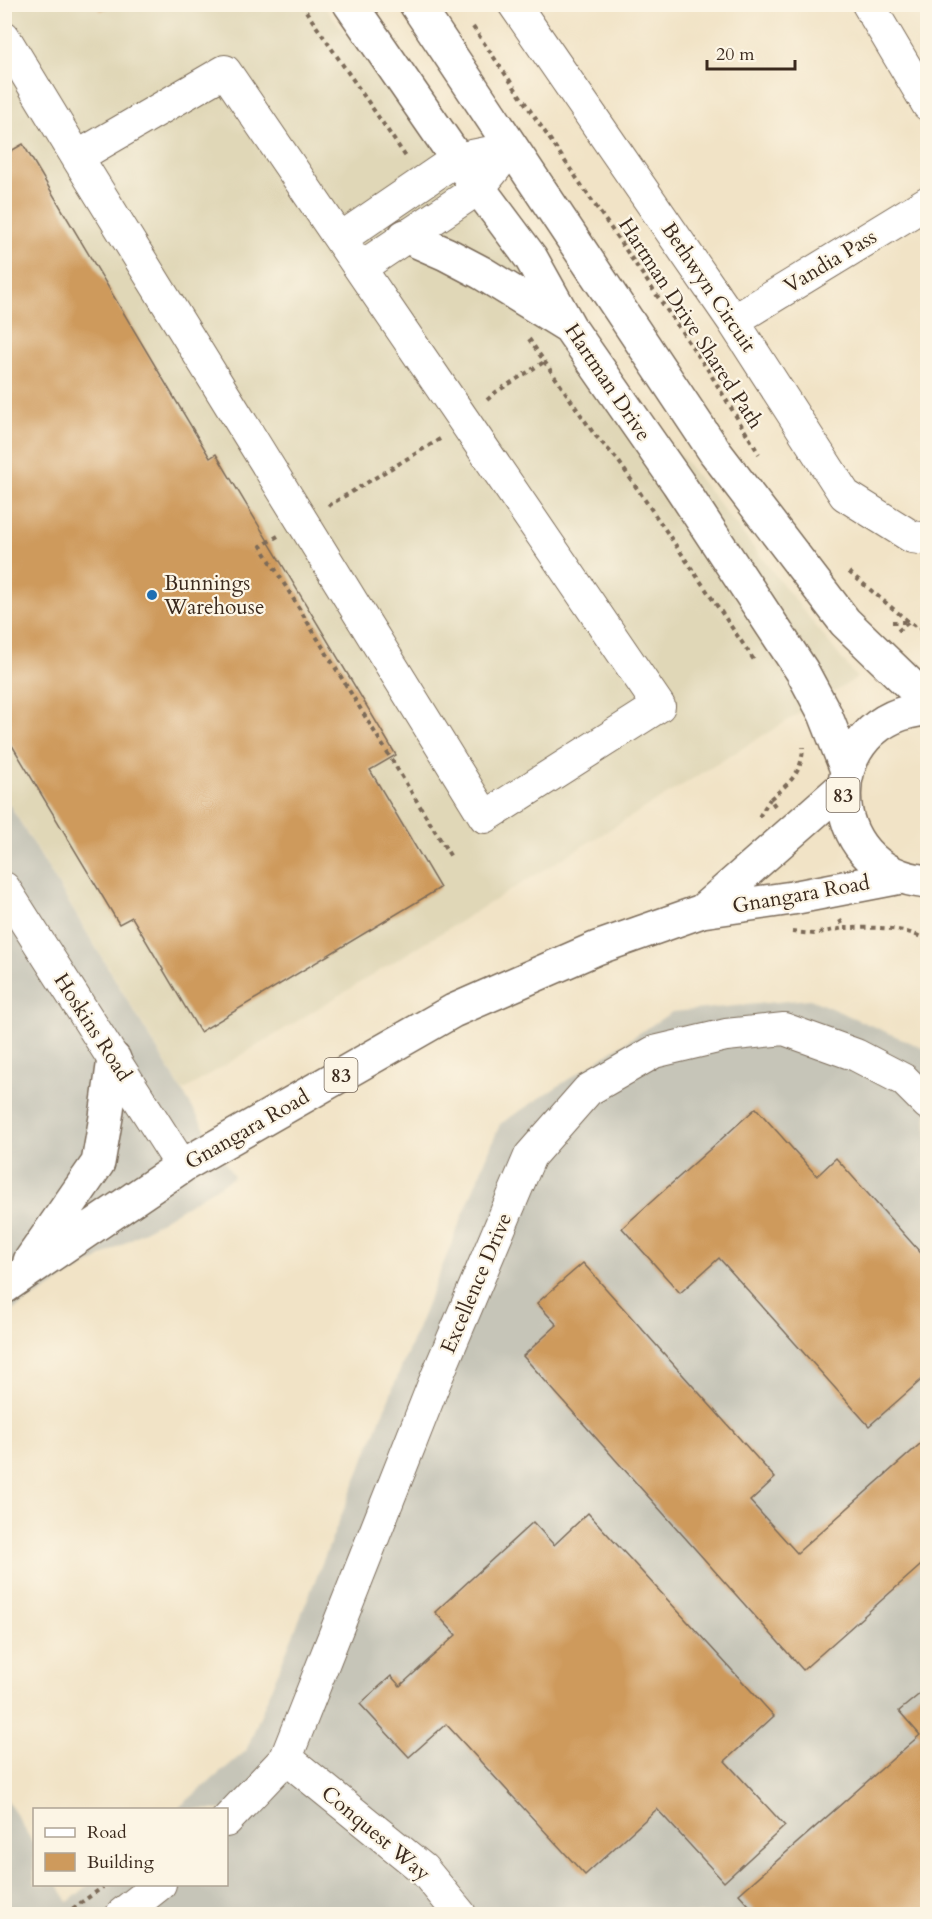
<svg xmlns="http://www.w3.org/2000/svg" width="932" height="1919" font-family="Cardo,serif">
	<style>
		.built { fill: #e0d7b7 }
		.industrial { fill: #c6c5b8 }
		.building { fill: #ce9a5c }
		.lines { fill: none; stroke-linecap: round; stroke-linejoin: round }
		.minor-casing { stroke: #7b6b59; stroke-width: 34 }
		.major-casing { stroke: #7b6b59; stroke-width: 36 }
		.path { stroke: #7b6b59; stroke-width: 4; stroke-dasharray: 4.5 4.5; stroke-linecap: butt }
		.minor { stroke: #fff; stroke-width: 32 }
		.major { stroke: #fff; stroke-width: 33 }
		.poi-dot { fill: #1f6fb2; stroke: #fcf5e5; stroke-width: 2 }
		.labels { text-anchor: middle; stroke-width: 4.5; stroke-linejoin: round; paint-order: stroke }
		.shield { fill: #fcf5e5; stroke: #75675a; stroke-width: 1.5 }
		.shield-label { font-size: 20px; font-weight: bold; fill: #3b2a1e }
		.street-label { font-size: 21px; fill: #3b2a1e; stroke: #fcf5e5 }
		.poi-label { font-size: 21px; fill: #3b2a1e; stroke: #fcf5e5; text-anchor: start }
	</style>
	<rect width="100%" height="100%" fill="#fcf5e5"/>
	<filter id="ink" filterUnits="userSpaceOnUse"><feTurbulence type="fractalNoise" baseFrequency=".0167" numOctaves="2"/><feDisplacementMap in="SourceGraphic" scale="12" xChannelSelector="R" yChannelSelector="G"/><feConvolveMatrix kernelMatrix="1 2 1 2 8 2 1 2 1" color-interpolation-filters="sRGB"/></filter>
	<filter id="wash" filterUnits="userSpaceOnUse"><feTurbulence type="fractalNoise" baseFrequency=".008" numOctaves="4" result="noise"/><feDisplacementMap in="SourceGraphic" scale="24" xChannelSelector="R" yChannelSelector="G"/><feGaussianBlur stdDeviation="1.35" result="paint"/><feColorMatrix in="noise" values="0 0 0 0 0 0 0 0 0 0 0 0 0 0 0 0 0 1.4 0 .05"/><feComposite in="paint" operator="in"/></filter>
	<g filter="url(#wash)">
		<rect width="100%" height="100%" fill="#f1e3c6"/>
		<path class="built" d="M5,5h318l534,673 -674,413 -178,-296z"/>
		<path class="industrial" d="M4,795l230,382 -229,138h-1z
			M810,999l113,49 4,5v861h-922l-1,-120 30,51v39l24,1 10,17 21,-17 137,-1v-74l-49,-1 69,-58 254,-627 172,-112z"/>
		<g id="blocks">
			<path class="building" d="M97,4h16l-12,7z
				M23,144l187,314 6,-4 180,301 -26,15 70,118 -240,144 -68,-115 -13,7 -115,-192v-577z
				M756,1108l61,68 19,-18 92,103v113l-59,52 -150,-168 -39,35 -58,-65z
				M583,1263l192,215 -25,23 47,52 131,-116v122l-125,111 -280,-314 34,-31 -20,-22z
				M588,1513l186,203 -49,45 60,65 -61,56 -67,-73 -72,66 -139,-151 -37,33 -49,-53 31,-28 9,10 56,-51 -21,-23 98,-90 21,23z
				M928,1687v227h-171l-18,-20 181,-159 -21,-24z"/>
		</g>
	</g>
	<g filter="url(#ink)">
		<use href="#blocks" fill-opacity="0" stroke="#7b6b59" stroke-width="1.5"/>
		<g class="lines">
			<defs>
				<path id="minor" d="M514,4l219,317 112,174 67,42 16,2
					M868,4l60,101
					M4,37l73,120
					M225,71l434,635 -174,111 -408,-660z
					M340,239l117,-80 55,-11
					M360,268l119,-80 17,-21
					M733,321l195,-119
					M4,888l178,278
					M286,1758l137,111 37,45
					M226,1821l60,-63 147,-372 97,-230 58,-66 66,-38 72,-17 58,-6 72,26 48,25 24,24
					M122,1914l38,-30"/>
				<path id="major" d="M350,4l107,155 74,99 39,70 108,155 124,188 23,43 22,56
					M416,4l299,448 130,170 83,80
					M405,236l41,18 36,19 84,52
					M928,709c-111,7 -112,163 0,173
					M702,911l141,-124
					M30,1261l68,-98 8,-46 8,-58
					M4,1287l178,-121 271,-155 144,-63 105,-37 90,-13 109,-21"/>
			</defs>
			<use href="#minor" class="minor-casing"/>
			<use href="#major" class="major-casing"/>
			<path class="path" d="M301,4l105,153
				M473,27l235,343 51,84
				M529,339l65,95 23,25 137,201
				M487,400l9,-8 48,-30
				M328,506l112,-67
				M278,536l-17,10 190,311
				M849,572l60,50 19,12
				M892,622h17
				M898,631l11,-9
				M775,806l-5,-7c20,-17 32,-25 33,-52
				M759,817l11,-18
				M840,920l4,8c29,0 58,-3 84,13
				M792,932l22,2 30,-6
				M65,1914l38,-27"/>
			<use href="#minor" class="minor"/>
			<use href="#major" class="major"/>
		</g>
	</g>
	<circle class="poi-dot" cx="152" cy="595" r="6"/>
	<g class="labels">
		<g class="shield">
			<rect x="826.5" y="778" width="33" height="34" rx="4.5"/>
			<rect x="324.5" y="1058" width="33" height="34" rx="4.5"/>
		</g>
		<g class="shield-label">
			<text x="843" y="802">83</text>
			<text x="341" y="1082">83</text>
		</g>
		<g class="street-label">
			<text transform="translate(830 261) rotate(-31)" y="7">Vandia Pass</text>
			<text transform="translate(709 287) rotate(56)" y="7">Bethwyn Circuit</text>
			<text transform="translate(691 323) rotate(57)" y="7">Hartman Drive Shared Path</text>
			<text transform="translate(608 382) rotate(56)" y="7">Hartman Drive</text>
			<text transform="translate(801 894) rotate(-10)" y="7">Gnangara Road</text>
			<text transform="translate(93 1027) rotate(57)" y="7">Hoskins Road</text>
			<text transform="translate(247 1129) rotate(-30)" y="7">Gnangara Road</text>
			<text transform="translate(476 1283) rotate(-67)" y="7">Excellence Drive</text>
			<text transform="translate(376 1833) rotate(40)" y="7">Conquest Way</text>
		</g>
		<g class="poi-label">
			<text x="164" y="590">Bunnings<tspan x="164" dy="24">Warehouse</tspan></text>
		</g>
	</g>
	<rect width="932" height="1919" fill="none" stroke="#fcf5e5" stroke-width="24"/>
	<rect x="33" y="1808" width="195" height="78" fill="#fcf5e5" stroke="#afa495" stroke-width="1.5"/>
	<rect x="45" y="1828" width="30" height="9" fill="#ffffff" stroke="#afa495" stroke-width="1.5"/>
	<text x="87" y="1838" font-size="18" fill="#3b2a1e">Road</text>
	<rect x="45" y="1853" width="30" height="18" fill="#ce9a5c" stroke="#afa495" stroke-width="1.5"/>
	<text x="87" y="1868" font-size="18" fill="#3b2a1e">Building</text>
	<path d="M707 60v9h88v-9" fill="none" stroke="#3b2a1e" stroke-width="3"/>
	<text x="716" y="60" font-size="18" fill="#3b2a1e" stroke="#fcf5e5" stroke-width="4.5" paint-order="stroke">20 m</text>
</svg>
